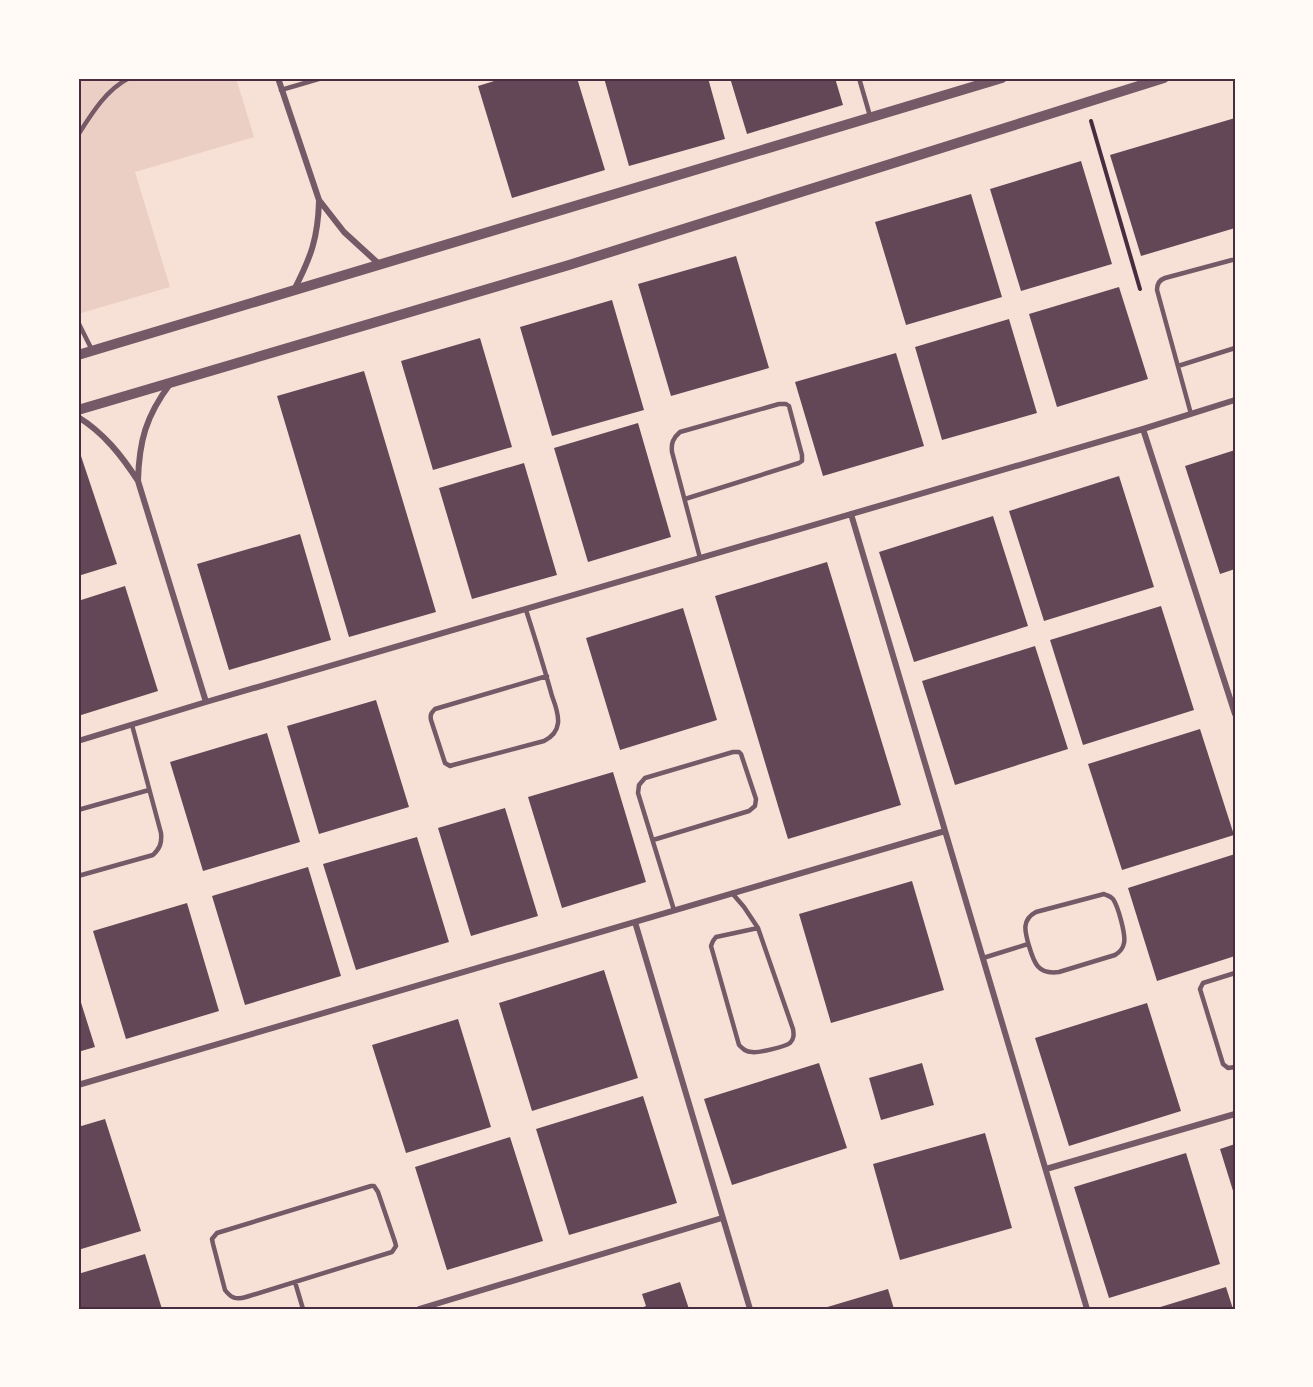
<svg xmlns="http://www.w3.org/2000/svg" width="1313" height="1387" font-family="Lato,sans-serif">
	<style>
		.green { fill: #ebcfc5 }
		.building { fill: #644757 }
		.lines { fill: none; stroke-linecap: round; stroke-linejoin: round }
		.path { stroke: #4a2c40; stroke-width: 4 }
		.service { stroke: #755966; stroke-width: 4.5 }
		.minor { stroke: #755966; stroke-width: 6 }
		.tertiary { stroke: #755966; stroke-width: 10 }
		.neatline { fill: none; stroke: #4a2c40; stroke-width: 2 }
	</style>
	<rect width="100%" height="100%" fill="#f7e1d7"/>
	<path class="green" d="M78,78h158l18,59 -119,35 35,115 -92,27z"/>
	<path class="building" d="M504,78h73l28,92 -93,28 -34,-112z
		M604,78h104l17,61 -96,27z
		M730,78h105l8,27 -96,29z
		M1235,118v110l-94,28 -31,-101z
		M1081,161l31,103 -91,27 -31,-102z
		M971,194l31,103 -96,28 -31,-103z
		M736,256l33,112 -98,28 -33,-112z
		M1119,287l29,92 -91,28 -28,-93z
		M612,300l32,110 -92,26 -32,-109z
		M1009,319l28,94 -95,27 -27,-93z
		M480,338l32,109 -79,23 -32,-109z
		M896,353l28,93 -101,30 -28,-94z
		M364,371l72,241 -87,25 -72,-241z
		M638,423l33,114 -83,25 -34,-114z
		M1235,450v119l-15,5 -35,-108z
		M81,456l36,108 -39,12v-119z
		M524,463l33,112 -85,24 -33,-111z
		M1119,476l35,111 -110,34 -35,-110z
		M993,516l35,110 -114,36 -35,-110z
		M300,534l31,106 -102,30 -32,-106z
		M827,562l74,243 -113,34 -73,-243z
		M125,586l33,105 -80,25v-115z
		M1161,606l33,104 -111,35 -33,-105z
		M683,608l34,112 -97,30 -34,-112z
		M1035,646l33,103 -113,36 -33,-104z
		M376,700l33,107 -90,27 -32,-108z
		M1200,729l34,106 -112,35 -34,-106z
		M267,733l33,109 -97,29 -33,-109z
		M613,772l33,110 -84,26 -34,-111z
		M505,808l33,108 -67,20 -33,-108z
		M417,837l32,105 -93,28 -33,-106z
		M1235,854v102l-78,25 -29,-93z
		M308,867l33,109 -96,29 -33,-109z
		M912,881l32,109 -113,33 -32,-109z
		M187,903l32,108 -93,28 -33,-108z
		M604,970l34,108 -106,33 -33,-108z
		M78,993l17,54 -17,5z
		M1147,1003l34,108 -112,35 -34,-108z
		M458,1019l33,108 -85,26 -34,-108z
		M819,1063l28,85 -115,37 -28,-86z
		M922,1063l12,42 -53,15 -12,-42z
		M643,1096l34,107 -108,32 -33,-106z
		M105,1119l36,112 -63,19v-123z
		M985,1133l27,95 -112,32 -27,-96z
		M510,1137l33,104 -96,29 -32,-103z
		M1235,1144v50h-1l-14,-45z
		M1186,1153l34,111 -111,34 -35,-111z
		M145,1254l17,55h-84v-35z
		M680,1282l9,27h-50l7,-3 -4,-12z
		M1226,1287l7,22h-76v-1z
		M888,1289l6,20h-70v-1z"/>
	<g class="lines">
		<path class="path" d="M1091,121l49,168"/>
		<path class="service" d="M859,78l11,38
			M281,90l41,-12
			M78,135c14,-22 28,-45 51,-57
			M78,322l14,28
			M1178,366l57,-18
			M1191,414l-34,-124c0,-6 2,-10 8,-12l67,-18h3
			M685,499l114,-36 3,-2v-6l-13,-49 -3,-2h-7l-99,28c-7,6 -9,11 -8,20l28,106
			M526,610c9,28 18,57 26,86 3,8 7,18 6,27 -1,9 -6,14 -14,18l-91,24 -3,1 -5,-3 -14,-43c-1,-5 0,-7 4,-11l112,-33
			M78,810l71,-20
			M653,840l96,-29 6,-5 1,-7 -15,-45 -2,-2h-6l-88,26 -6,7 -1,8 36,117
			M78,876l75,-21c7,-7 9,-12 8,-22l-29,-108
			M732,893l12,14 14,21 35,101c1,6 1,10 -3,14 -6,4 -31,10 -38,9 -6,0 -9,-3 -13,-7l-28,-99 2,-5 3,-4 42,-9
			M1104,894c4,2 6,2 9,5 5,7 13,36 11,44 -1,6 -4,9 -9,12l-56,17c-21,3 -25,-9 -30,-26 -4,-14 -8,-26 7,-34z
			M983,958l45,-14
			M1235,973l-32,10 -3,6 23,75 5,4 7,-1
			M371,1186h3l4,6 17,50 1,4 -4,6 -146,45c-10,3 -15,1 -21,-7l-12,-46 -1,-5 5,-6z
			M295,1282l8,27"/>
		<path class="minor" d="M278,78l41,122 25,32 35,32
			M294,290c17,-33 24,-52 25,-89
			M78,417c26,16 44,39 60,64l68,221
			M1143,429l92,285
			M138,481c1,-40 8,-65 32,-97
			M851,514l236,795
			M78,741l128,-39 937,-273 92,-29
			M635,922l115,387
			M78,1085l867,-254
			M1046,1169l189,-55
			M419,1309l303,-91"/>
		<path class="tertiary" d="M78,355l924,-277
			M78,410l491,-145 595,-187"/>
	</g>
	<rect width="1313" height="1387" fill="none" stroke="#fffaf5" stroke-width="159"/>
	<rect x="80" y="80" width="1154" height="1228" class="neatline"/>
</svg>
